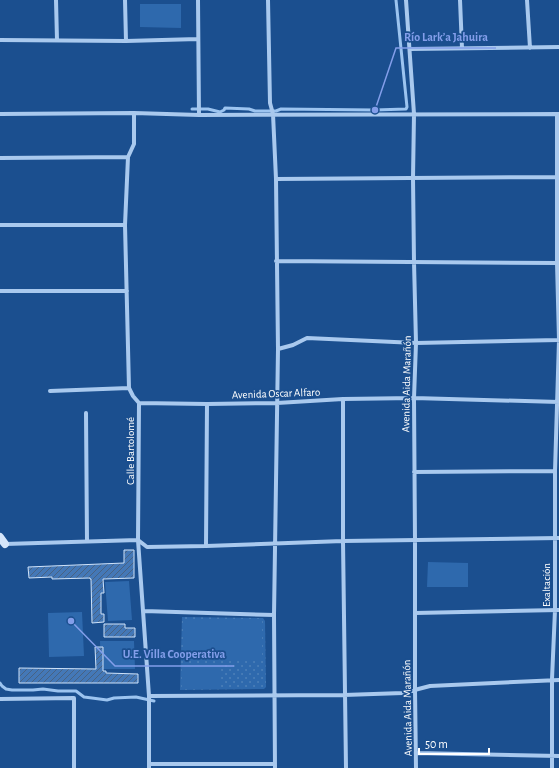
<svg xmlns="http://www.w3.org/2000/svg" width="559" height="768" font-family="'Alegreya Sans',sans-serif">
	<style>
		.green { fill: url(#green-dots) }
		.pitch { fill: #2e69ad }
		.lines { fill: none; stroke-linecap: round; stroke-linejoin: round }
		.stream { stroke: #9cc4f0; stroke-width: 3 }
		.building { fill: url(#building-hatch); stroke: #cfe3fa }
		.street { stroke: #a9c9ee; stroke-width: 4 }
		.secondary { stroke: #d6e6fa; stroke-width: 8 }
		.labels { text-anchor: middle; stroke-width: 3.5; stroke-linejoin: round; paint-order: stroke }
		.street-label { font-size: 11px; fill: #fff; stroke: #1b4f8f }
		.leader { fill: none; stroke: #839eea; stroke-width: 1.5 }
		.callout-dot { fill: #839eea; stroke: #1b4f8f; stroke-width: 1.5 }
		.callout-label { font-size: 12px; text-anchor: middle; font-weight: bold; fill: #839eea; stroke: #1b4f8f; stroke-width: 3.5; stroke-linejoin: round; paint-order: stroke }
	</style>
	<defs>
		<pattern id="green-dots" width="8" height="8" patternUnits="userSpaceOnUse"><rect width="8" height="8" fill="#2e69ad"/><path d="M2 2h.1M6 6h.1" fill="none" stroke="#4d80b9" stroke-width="1.8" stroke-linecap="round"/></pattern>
		<pattern id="building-hatch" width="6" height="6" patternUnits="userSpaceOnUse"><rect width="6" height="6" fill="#4478b7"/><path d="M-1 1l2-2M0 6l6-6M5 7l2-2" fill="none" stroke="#486282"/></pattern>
	</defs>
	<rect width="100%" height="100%" fill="#1b4f8f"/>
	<path class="green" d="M182,617l81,1 2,3 1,66 -2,2 -84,1z"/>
	<path class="pitch" d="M140,4h41v24l-41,-1z
		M428,562l40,1v24h-41z
		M129,581l3,39 -24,1 -3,-39z
		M82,612l2,44 -35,1 -1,-44z
		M185,621h77v39h-77z
		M100,641h34l1,28h-34z
		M182,665h37v23h-37z"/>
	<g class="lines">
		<path class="stream" d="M192,109h16l12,3 4,-2 1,-2 24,1 6,2h21l5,-2 94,1 31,-1 1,-2 -11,-107
			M0,683l2,3 4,3 6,1h21l10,-1 15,2h18l8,6 8,1 15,2 7,-2 22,-1 18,4"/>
	</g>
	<path class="building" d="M124,550h10v28l-31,1 1,14h-3v21h3v8l-12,1 -1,-44h-1v-1l-38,1v-2l-23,1 -1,-11 96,-4z
		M104,624h21v4h10v9h-31z
		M95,647h8v24h3v2l32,1v9h-119v-15l77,1z"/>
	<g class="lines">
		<path class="street" d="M56,0l1,40
			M125,0l1,41
			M198,0l1,115
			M268,0l2,103 3,11 3,65 2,170 -4,266 1,153
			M406,0l8,114 -1,64 1,84 2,81 -2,55 1,142v150l1,78
			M460,0l2,48
			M527,0l3,48
			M0,40l126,1 72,-2
			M410,49l149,-2
			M134,113v31l-6,13 -3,68 4,163 4,8 6,7 -1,137 11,156v72
			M0,114l134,-1 65,2 360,-1
			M0,158l128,-1
			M276,179l283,-2
			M0,225h125
			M276,261l281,2
			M0,291h127
			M278,349l15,-4 14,-7 109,5 143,-3
			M50,391l79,-3
			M343,399v142l3,227
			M139,403l68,1 70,-1 66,-4 71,-1 145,4
			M86,413l1,128
			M414,472l141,-1
			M5,544l133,-4 9,7 59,-1 137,-5 216,-3
			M206,546l1,-142
			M144,611l130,4
			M415,613l144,-3
			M149,696l195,-1 59,-2 27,-7 129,-6
			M0,699l74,-1v70
			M416,753l143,3
			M149,764h126
			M552,768v-89l3,-69v-139l4,-131 -2,-77v-149"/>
		<path class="secondary" d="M0,537l5,7"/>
	</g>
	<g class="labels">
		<g class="street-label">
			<text transform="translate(406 384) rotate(-89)" y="4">Avenida Aida Marañón</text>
			<text transform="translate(276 393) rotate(-2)" y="4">Avenida Oscar Alfaro</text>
			<text transform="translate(130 451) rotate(-90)" y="4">Calle Bartolomé</text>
			<text transform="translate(546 585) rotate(-90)" y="4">Exaltación</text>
			<text transform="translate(407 708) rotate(-91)" y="4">Avenida Aida Marañón</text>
		</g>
	</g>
	<path class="leader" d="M375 110L396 48H496M71 621L115 666H234"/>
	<g class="callout-dot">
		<circle cx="375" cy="110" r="4"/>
		<circle cx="71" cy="621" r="4"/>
	</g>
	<g class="callout-label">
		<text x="446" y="41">Río Lark’a Jahuira</text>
		<text x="174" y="658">U.E. Villa Cooperativa</text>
	</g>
	<path d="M419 748v6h70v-6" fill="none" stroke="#ffffff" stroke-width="2"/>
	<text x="425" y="748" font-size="12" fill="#ffffff" stroke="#1b4f8f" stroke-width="3" paint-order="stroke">50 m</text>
</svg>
